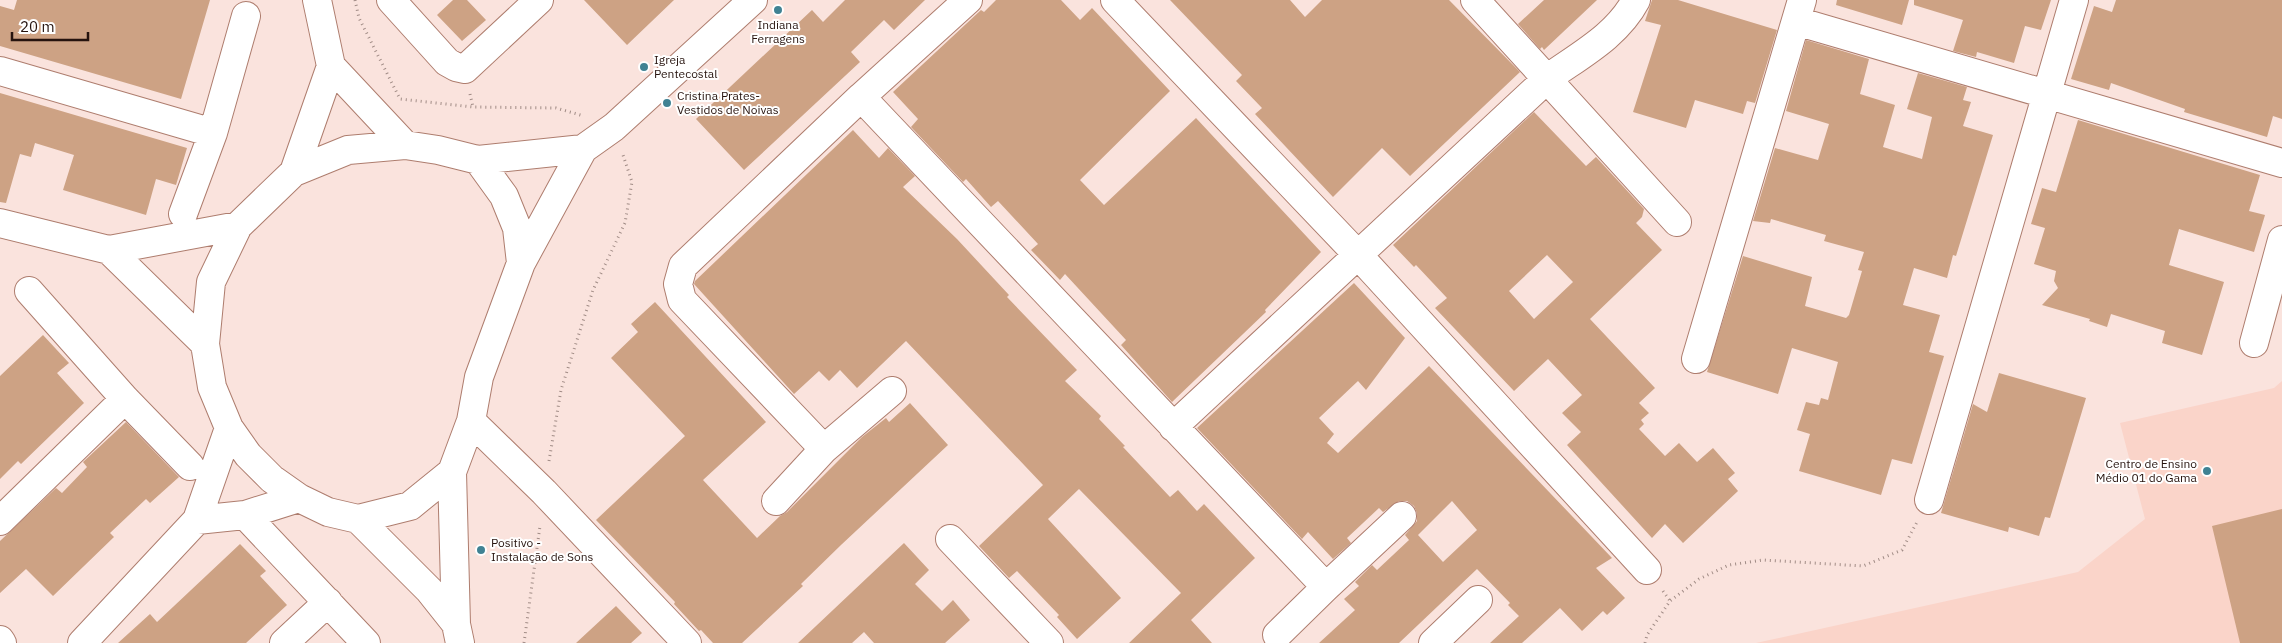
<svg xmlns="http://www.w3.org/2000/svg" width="2282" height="643" font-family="'IBM Plex Sans',sans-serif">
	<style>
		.built { fill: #fad4c9 }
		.building { fill: #cda284; fill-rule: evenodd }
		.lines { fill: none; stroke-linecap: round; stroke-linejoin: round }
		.minor-casing { stroke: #ae7d6e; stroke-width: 30 }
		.path { stroke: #a18c86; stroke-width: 3; stroke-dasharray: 1 4; stroke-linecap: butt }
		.minor { stroke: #fff; stroke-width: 28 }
		.poi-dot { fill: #408293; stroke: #fff; stroke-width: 2 }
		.labels { text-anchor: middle; stroke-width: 4; stroke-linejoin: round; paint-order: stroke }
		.poi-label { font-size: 12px; fill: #26130e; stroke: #fff; text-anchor: start }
	</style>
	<rect width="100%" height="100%" fill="#fae3dd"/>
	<path class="built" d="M2282,381v262h-526l322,-71 67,-53 -25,-96 154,-35z"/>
	<path class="building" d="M17,0h193l-29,99 -181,-53v-40l14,4z
		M453,0h14l19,20 -24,21 -25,-26z
		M584,0h90l-47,45z
		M845,0h80l-31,30 -10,-10 -33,32 9,10 -116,108 -48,-51 116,-109 11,12z
		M996,0h65l19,20 12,-12 78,83 -90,89 24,25 92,-87 125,134 -56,58 1,2 -94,90 -51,-57 5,-5 -61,-66 -5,6 -29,-30 7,-6 -40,-43 -7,6 -25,-28 -3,3 -52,-55 7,-8 -25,-27 88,-82 3,2z
		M1170,0h120l15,17 17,-17h127l71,72 -110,104 -28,-28 -49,49 -78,-83 7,-6 -26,-27 6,-6z
		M1544,0h53l-53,50 -2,-3 -2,2 -22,-25z
		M1652,0h26l99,30 -22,73 -8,-2 -4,13 -48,-14 -9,28 -53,-16 28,-87 -16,-4z
		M1837,0h72l-7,25 -66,-20z
		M1914,0h137l-10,30 -16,-4 -11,37 -37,-11 -1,5 -23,-6 10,-31 -49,-15z
		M2116,0h166v119l-9,-3 -6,21 -83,-25 1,-3 -74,-26 -2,7 -38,-11 23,-73 18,6z
		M1806,40l63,19 -9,35 35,11 -12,42 39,12 10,-42 -25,-8 11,-36 49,14 -4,13 8,2 -8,24 30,9 -37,121 -3,-1 -6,23 -33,-10 -11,37 37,10 -11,37 15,4 -32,108 -20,-5 -11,36 -82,-24 11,-37 -13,-4 9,-28 13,3 2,-7 7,2 10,-38 -46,-14 -14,46 -71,-22 36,-116 69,21 -7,29 41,12 3,-3 13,-44 -4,-1 6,-18 -40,-11 2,-6 -55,-16 -1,4 -17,-2 22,-73 43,12 11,-36 -43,-13z
		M0,93l187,55 -11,37 -20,-6 -10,36 -83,-25 11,-35 -39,-12 -4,14 -11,-3 -14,49 -6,-1z
		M1534,112l52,54 10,-9 48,52 -2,8 -6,6 26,27 -72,69 65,69 -16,15 10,10 -8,7 3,4 -5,5 26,27 14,-13 18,19 16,-14 22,25 -7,6 10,12 -55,52 -18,-19 -13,14 -85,-93 14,-13 -19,-19 20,-18 -34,-36 -34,32 -79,-83 12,-10 -31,-33 -2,2 -21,-22zM1547,255l26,27 -39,37 -25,-28z
		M2078,120l182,55 -11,36 16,4 -11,37 -75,-23 -10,36 55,17 -22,73 -40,-12 3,-12 -54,-17 -4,13 -18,-6 1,-2 -48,-14 16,-17 -4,-7 2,-10 -22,-7 11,-36 -14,-4 11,-36 14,4z
		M853,130l26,28 9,-10 27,28 -12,11 54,52 52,56 -2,2 70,73 -12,11 36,35 -2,3 26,27 -2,1 47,50 8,-7 19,21 7,-7 51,54 -64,62 21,23h-83l52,-50 -102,-104 -31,30 73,79 -44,41 -20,-22 2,-2 -42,-44 -8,7 -30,-32 64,-61 -137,-144 -49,47 -17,-18 -11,11 -10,-10 -25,23 -100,-110 1,-3z
		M1354,283l51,55 -39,52 -8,-9 -39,37 15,16 -7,9 11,10 91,-87 183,192 -16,10 29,30 -18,17 -4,-4 -21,20 -22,-23 -38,35h-32l29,-27 -11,-11 2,-2 -33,-34 -78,74h-80l36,-33 -11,-11 15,-13 -4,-4 17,-17 5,5 32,-30 -4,-5 12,-14v-8l-3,-7 -7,-5h-8l-16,11 -4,-4 -32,30 4,5 -18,16 -25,-27 -6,7 -105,-111zM1452,501l25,29 -34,32 -25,-27z
		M655,302l111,120 -63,58 54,58 23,-22 7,-4 75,-75 24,-19 3,4 21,-19 38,42 -107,100 -40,39 2,2 -61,57h-29l-12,-13 -2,1 -25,-27 1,-2 -79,-82 89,-84 -74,-78 27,-26 -7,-8z
		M43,335l26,28 -12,10 27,30 -63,61 -3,-3 -18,18v-103z
		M1999,373l87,25 -36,120 -5,-1 -6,19 -30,-9 -1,5 -67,-19 32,-109 14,8z
		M126,422l53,55 -29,26 -4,-4 -36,34 4,4 -61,59 -27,-27 -26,24v-52l56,-53 6,5 25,-26 -4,-5z
		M2282,509v134h-42l-28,-117z
		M904,543l25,27 -14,14 27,27 11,-11 17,20 -25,23h-71l-10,-11 -12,11h-54z
		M240,544l26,27 -6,5 27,29 -41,38h-128l32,-29 7,8z
		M616,606l26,27 -11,10h-55z"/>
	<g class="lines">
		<defs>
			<path id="minor" d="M317,0l14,66 74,79
				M391,0l56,62 9,5 9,2 74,-69
				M1115,0l244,256 288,314
				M1475,0l202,222
				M1796,21l486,142
				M0,71l213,62
				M861,97l465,490 76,-71
				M405,145l33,5 40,10 26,36 13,32 4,35 -42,114 -8,44 -19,51 -42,34 -52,13 -30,-7 -29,-14 -27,-19 -24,-24 -19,-27 -17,-41 -7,-43 6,-62 27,-56 56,-54 54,-22z
				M478,160l105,-11
				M294,172l37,-106
				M183,214l30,-81 33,-117
				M0,223l109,27 129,-24
				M109,250l96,94
				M521,263l62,-114 31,-22 139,-127
				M29,291l96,108 65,67
				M2254,343l28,-103
				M1696,359l106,-359
				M471,421l73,71 143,151
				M1173,427l375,-349c32,-23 69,-42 88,-78
				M824,449l68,-58
				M452,472l4,152 4,19
				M1929,500l145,-500
				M776,501l48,-52 -142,-149 -4,-16 5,-18 178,-169 107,-97
				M245,515l121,128
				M358,519l71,71 27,34
				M197,520l48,-5 54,-17
				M0,521l125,-122
				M950,539l99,104
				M1277,635l49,-48
				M0,640l2,3
				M82,643l115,-123 32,-92
				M284,643l44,-41
				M1433,643l45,-43"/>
		</defs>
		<use href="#minor" class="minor-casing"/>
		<path class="path" d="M355,0l4,18 41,81 73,8 83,1 28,8
			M470,94l3,13
			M549,461l12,-71 32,-100 32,-67 7,-41 -10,-30
			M1663,591l7,10
			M524,643l16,-117
			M1645,643l2,-8 23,-34 29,-22 30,-14 34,-5 100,6 39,-16 15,-28"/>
		<use href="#minor" class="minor"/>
	</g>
	<g class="poi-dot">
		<circle cx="778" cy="10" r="5"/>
		<circle cx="644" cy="67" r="5"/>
		<circle cx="667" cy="103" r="5"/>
		<circle cx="2207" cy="471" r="5"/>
		<circle cx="481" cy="550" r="5"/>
	</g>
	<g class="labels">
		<g class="poi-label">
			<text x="778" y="29" text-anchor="middle">Indiana<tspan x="778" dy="14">Ferragens</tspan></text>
			<text x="654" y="64">Igreja<tspan x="654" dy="14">Pentecostal</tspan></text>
			<text x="677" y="100">Cristina Prates-<tspan x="677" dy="14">Vestidos de Noivas</tspan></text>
			<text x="2197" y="468" text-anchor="end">Centro de Ensino<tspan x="2197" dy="14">Médio 01 do Gama</tspan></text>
			<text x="491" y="547">Positivo -<tspan x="491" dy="14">Instalação de Sons</tspan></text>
		</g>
	</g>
	<path d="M12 32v8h76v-8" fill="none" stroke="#26130e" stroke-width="2.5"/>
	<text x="20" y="32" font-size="15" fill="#26130e" stroke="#ffffff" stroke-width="4" paint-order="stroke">20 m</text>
</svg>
